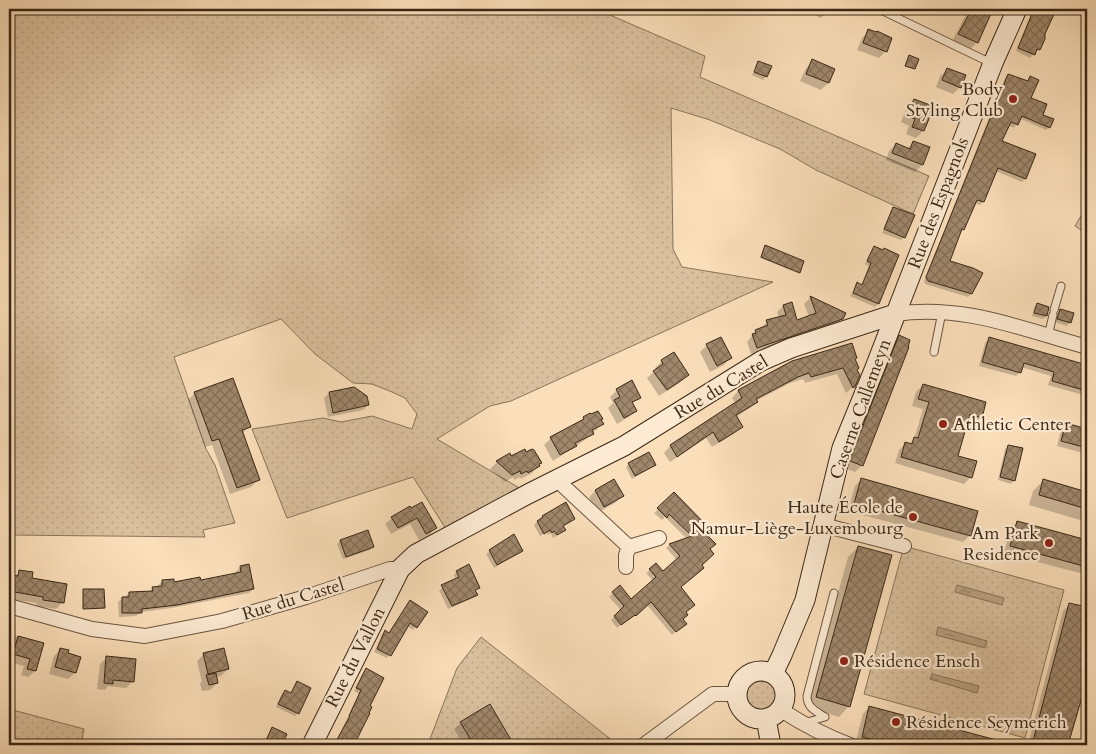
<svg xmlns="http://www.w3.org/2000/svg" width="1096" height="754" font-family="Cardo,serif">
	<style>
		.grass { fill: url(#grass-dots); stroke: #8a745a }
		.pitch { fill: #dac09e; stroke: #8a745a }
		.water { fill: url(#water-ripples); stroke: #877157 }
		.shadow { fill: #0003 }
		.building { fill: url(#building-cross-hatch); stroke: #3b2816 }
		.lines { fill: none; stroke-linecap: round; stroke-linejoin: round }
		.lane-casing { stroke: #6b563f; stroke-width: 9 }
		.street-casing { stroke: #6b563f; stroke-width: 16 }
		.secondary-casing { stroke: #3b2816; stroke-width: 21 }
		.lane { stroke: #fcead2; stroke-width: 7 }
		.street { stroke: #fcead2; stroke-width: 14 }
		.secondary { stroke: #fcead2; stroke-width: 19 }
		.poi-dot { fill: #8f2418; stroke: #fcead2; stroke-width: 2 }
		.labels { text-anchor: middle; stroke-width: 4.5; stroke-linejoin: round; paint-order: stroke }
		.poi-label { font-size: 18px; fill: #3b2816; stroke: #fcead2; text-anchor: end }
		.street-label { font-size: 18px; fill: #3b2816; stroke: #fcead2 }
	</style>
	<defs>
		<pattern id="grass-dots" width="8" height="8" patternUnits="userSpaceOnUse" patternTransform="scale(1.25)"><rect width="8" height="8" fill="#dac09e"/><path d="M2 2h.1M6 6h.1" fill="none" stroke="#bca587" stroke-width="1.8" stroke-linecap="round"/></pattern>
		<pattern id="water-ripples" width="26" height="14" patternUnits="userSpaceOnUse" patternTransform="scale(1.25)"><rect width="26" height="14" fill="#baa182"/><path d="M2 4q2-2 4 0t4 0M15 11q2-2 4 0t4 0" fill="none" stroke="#988369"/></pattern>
		<pattern id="building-cross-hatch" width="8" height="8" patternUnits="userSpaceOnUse" patternTransform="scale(1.25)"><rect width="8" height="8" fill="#9f876b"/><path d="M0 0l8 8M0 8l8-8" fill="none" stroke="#836e57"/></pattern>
	</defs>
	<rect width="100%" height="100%" fill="#fbdfba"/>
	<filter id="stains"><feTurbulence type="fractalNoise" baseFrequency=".004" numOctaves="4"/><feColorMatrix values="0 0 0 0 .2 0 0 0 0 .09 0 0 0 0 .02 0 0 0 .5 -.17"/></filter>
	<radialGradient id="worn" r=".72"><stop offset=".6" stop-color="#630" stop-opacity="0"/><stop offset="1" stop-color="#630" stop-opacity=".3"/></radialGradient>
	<path class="grass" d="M9,9h587l109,47 -5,21 229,99 -16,38 -97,-44 -36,-21 -70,-29 -39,-12 2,141 9,18 91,15 -262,119 -21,5 -53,33 84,50 -75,40 -33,-52 -126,41 -35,-89 71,-11 18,4 31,-6 40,13 5,-15 -12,-16 -13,-6 -20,-8 -19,-1 -38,-29 -34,-35 -107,38 32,92 9,16 20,58 -32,7 2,7 -196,-2z
		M904,546l160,44 -39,148 -161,-44z
		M481,637l137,108h-187l-1,-6 27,-71z
		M746 696a15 15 0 1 1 30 0a15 15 0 1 1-30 0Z
		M9,709l75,20 -3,16h-72z"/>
	<path class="pitch" d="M1087,206v28l-12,-8z"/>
	<path class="water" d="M957,585l47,13 -2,7 -47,-13z
		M938,627l49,14 -2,7 -49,-13z
		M932,674l47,12 -2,7 -47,-14z"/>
	<path class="shadow" d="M802,9h31l-2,1 -3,-1 -7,9z
		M971,9h21l-15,33 -7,7 -18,-8 15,-28z
		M1033,9h17l-11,40 -9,9 -14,-7z
		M869,31l17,20 -7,7 -22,-8 5,-12z
		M813,61l20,8 -5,14 -7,7 -21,-9 6,-13z
		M759,62l7,14 -3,4 -11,-5z
		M947,70l13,17 -7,7 -17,-7 4,-11z
		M1008,75l19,7 3,-5v21l19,29 -3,3 -27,-12 -5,10 -6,-3 -7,17 24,37 -3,3 -26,-11 -13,31 -3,3 -6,-2 -11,26 -3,4 -12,29 23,32 -3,3 -43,-13 -1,-3 81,-203z
		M914,100l17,10 -8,21 -7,7 -10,-4 3,-8 -8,-4 6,-15z
		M914,142l15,6 -7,17 -7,7 -29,-12 3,-9 7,-7 11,5z
		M894,208l10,29 -3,3 -19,-7 9,-22z
		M874,247l8,4 2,-2 14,6 -20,49 -3,3 -25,-11 8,-12 3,2 8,-20 -4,-2 6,-13z
		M764,248l35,24 -1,1 -38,-15z
		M810,298l34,15 -2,5 -7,7 -84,29 -4,-12 9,-11 5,-2 6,-8 12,-3 -2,-6 6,-6 14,15 12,-4 -5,-13z
		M1037,304l11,3 -2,9 -3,3 -11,-3 2,-8z
		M1060,311l10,11 -3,4 -12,-4 2,-8z
		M900,337l-38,128 -7,7 -11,-4 49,-124z
		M989,339l98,28v29l-39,-11 3,-9 -30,-9 -1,5 -4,4 -37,-10 6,-23z
		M707,345l23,13 -6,7 -14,7 -10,-20z
		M854,359l2,11 -2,16 -8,7 -9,-19 -32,9 -2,-4 -13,4 -34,18 -6,7 -14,9 6,10 -7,6 -23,14 -6,-9 -36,24 -6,-9 6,-7 66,-42 -4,-6 6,-7 54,-29z
		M662,361l26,14 -7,7 -22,14 -12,-18 9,-8 -1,-2z
		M923,385l58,32 -7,7 -8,-2 -10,34 15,21 -7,7 -69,-21 4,-13 7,-7 3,1 5,-5 9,-30 -11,-3 4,-14z
		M617,390l22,7 -7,7 4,7 -7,6 -12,7 -9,-16 5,-5 -3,-6z
		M195,393l54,34 -7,7 16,46 -7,7 -21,7 -18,-49 -7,2 -17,-47z
		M329,393l39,12 -5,5 -35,7 -4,-19z
		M584,418l16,2 2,4 -17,16 -32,21 -9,-16 7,-7 28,-15z
		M1066,425l21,5v24l-30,-8 4,-16z
		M1009,446l5,34 -3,4 -13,-4 7,-31z
		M509,455l1,3 30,5 -8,10 -11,6 -1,-2 -6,3 -1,-3 -8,5 -15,-13 7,-7z
		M629,464l26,1 -23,14 -6,-12z
		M862,479l108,56 -7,7 -115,-31 7,-25z
		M1044,480l43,13v29l-58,-17 4,-14z
		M595,491l27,5 -7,7 -18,10 -8,-16z
		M674,494l31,40 4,15 -29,39 4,25 -3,6v8l-9,8 -25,-30 -16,13 -1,-1 -13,11 -6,-8 10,-10 -12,-13 11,-10 11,14 22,-20 -7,-8 4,-3 13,3 14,-13 -11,-12 4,-3 17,-6 -22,-22 -3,3 -8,-7z
		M409,508l27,20 -7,7 -10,5 -9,-16 -19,10 -6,-10 7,-6z
		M543,517l31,2 -12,8 2,3 -3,3 -8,5 -2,-5 -3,2 -1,-3 -7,4 -6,-11z
		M1017,523l70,18v34l-83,-22 6,-23z
		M340,541l33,5 -3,4 -27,9 -6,-15z
		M503,543l19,8 -28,17 -8,-14z
		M858,547l-9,159 -10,11 -33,-10 42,-150z
		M240,567l13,22 -4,4 -77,15 -31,4 -5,4 -17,1 -1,-15 11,-9h19l5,-5 6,-1 -1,-2 5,-4 10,3 27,-2 37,-8 -1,-2z
		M20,572l11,7 32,23 -7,7 -20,-3 1,-3 -28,-4v-19z
		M457,572l22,15 -5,4 2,4 -3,3 -25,11 -9,-19 17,-10 -2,-5z
		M83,590l21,18 -21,1z
		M1070,604l17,5v66l-20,70h-39l35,-134z
		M426,612l-13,18 -6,-4 -20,32 -13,-6 8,-17 3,-3 4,2z
		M9,634l33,10 -7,27 -7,6 -7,-2 3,-9 -15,-4z
		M61,649l6,5 8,19 -7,6 -19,-5 5,-18z
		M204,654l24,15 -7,7 -6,1 2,6 -7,7 -8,1 -2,-8 2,-1 -5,-21z
		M107,657l26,24 -7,7 -18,-2 -3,4 -8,-1 3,-25z
		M366,670l2,37 2,1 -18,37h-18l25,-51 -5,-3z
		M297,683l1,30 -3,3 -19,-9 6,-13 3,-3 5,3z
		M489,706l23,39h-48l-10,-16 7,-6z
		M869,707l142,38 -156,-1 8,-30z
		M272,728l13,14 -1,3h-21z"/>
	<path class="building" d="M972,9h21l-15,34 -20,-9z
		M1034,9h12l9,3 -10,22v5l-5,11 -3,-1 -2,6 -17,-7z
		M868,29l8,3 1,-1 15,7 -5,14 -24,-9z
		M909,55l10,4 -4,10 -10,-3z
		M812,59l23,10 -6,14 -23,-9z
		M758,61l14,5 -5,11 -13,-5z
		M947,68l19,7 -5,13 -19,-8z
		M1008,74l20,7 2,-5 9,4 -8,18 16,6 -4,11 11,4 -4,9 -28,-12 -4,9 -7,-3 -9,19 34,13 -10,25 -28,-11 -14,34 -7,-2 -13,30 -2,-1 -12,32 23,7 10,5 -11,21 -44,-13 -2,-4z
		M914,99l16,6 -1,3 4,1 -9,22 -12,-4 3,-8 -8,-3z
		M913,141l17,6 -7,18 -31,-12 4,-10 14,6z
		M893,207l22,8 -10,23 -21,-9z
		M765,245l39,16 -4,12 -39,-16z
		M874,246l9,4 1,-2 15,7 -20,49 -26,-11 4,-11 5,3 9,-22 -4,-2z
		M810,296l36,17 -3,6 -86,29 -5,-14 4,-1 -1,-3 13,-5 -2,-5 20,-5 -3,-10 9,-3 5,18 19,-7z
		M1037,303l12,4 -2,9 -13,-3z
		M1060,309l14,4 -3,10 -14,-4z
		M899,335l11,5 -2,7h1l-46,119 -13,-5 3,-10z
		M721,337l11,21 -15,8 -11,-22z
		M989,337l98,28v26l-35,-10 2,-9 -30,-9 -3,10 -39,-11z
		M852,343l5,15 -2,1 4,9 -2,2 3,5 -5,12 -2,1 -10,-20 -32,9 -2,-4 -11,4 -42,22 2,3 -22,13 7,12 -24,15 -6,-10 -36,25 -7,-12 72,-47 -4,-8 54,-29z
		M674,352l15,23 -22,15 -14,-19 10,-7 -2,-4z
		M233,378l18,49 -9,3 18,50 -23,8 -18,-49 -7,2 -18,-49z
		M632,380l9,18 -9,4 5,9 -13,7 -10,-18 6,-3 -4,-8z
		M923,384l63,18 -4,16 -12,-4 -12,42 19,5 -5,17 -71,-21 4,-15 7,2 2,-7 4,1 11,-36 -11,-3z
		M354,387l13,9 2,9 -36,8 -4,-21z
		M598,411l5,8 -2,1 3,4 -12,6 2,4 -19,9 2,3 -17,9 -10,-18 34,-18 -1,-2 7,-4 1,1z
		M1066,423l21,6v19l-26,-7z
		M1008,445l15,3 -8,33 -15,-4z
		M525,449l1,3 6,-3 2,1 8,13 -3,1 1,2 -12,7 -1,-2 -6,3 -1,-3 -8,4 -16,-14 14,-8 1,3z
		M649,452l7,13 -21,11 -7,-13z
		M861,478l117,33 -7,25 -117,-32z
		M614,479l10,17 -20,11 -9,-17z
		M1043,479l44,13v17l-48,-14z
		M674,492l37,38 -5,4 10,10 -6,5 4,5 -12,11 2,3 -23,19 14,18 -9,7 2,3 -5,4 4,5 -11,8 -25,-30 -15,14 -1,-1 -14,10 -7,-9 10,-10 -12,-14 8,-7 11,14 25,-22 -7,-8 7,-6 7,8 17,-15 -11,-12 23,-8 -23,-22 -2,4 -10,-10z
		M422,502l15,26 -11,6 -9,-16 -19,10 -7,-11 19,-11 1,2z
		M566,502l9,17 -12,7 3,4 -9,5 -3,-4 -2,2 -2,-3 -6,4 -7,-13 6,-4 -1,-1z
		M1017,521l70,19v27l-77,-21z
		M368,530l6,17 -28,10 -6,-17z
		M514,534l9,17 -26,14 -8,-15z
		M858,546l34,9 -42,152 -34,-10z
		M249,564l5,25 -77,16 -35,4v4h-20v-16h7v-5l24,-1 -1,-4 10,-1v-6l12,-1v3l26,-5 1,3 40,-8 -1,-6z
		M469,564l11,24 -5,2 3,5 -26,11 -11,-21 18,-8 -3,-6z
		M19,570l14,2 -1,6 35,6 -3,19 -21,-3v-3l-34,-6 3,-16 6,1z
		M83,589h21l1,19 -22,1z
		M410,600l18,12 -11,16 -7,-5 -19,33 -14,-7 8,-19 4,3z
		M1069,603l18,4v73l-19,65h-36z
		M18,636l26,7 -8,28 -9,-2 3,-10 -17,-5z
		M60,648l9,2 -1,3 13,4 -5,16 -21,-6z
		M224,648l5,21 -21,5 -5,-21z
		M106,656l30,3 -2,23 -21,-2v4l-9,-1z
		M366,668l18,10 -14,28 2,1 -3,6h1l-16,32h-20l16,-29h-1l12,-26 -5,-2z
		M216,673l2,10 -9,2 -3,-10z
		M297,681l14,7 -12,26 -21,-10 7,-14 6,3z
		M490,704l24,41h-40l-14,-23z
		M869,706l135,36v3h-112l-30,-8z
		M272,727l15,7 -5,11h-18z"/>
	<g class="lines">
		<defs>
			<path id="lane" d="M879,9l112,54
				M1054,310l7,-24
				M1048,336l5,-21
				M934,352l8,-40
				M804,723l21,-6c-9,-6 -18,-9 -18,-21l27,-103"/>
			<path id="street" d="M895,314c69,-10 127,15 192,33
				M557,480l72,67 30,-9
				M823,525l81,21
				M626,567v-12l3,-8
				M9,606l83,23 53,7 77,-15 84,-24 84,-28h10
				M781,710c22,14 44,26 69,35
				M644,745l69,-51h24"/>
			<path id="secondary" d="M737 695a24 24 0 1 1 48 0a24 24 0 1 1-48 0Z
				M773,674l9,-19 23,-55 37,-152 32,-78 119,-307 24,-54
				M766,719l5,26
				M312,745l88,-176 16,-15 112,-60 96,-48 137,-85 30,-13 104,-34"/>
		</defs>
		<use href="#lane" class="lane-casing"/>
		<use href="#street" class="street-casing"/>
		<use href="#secondary" class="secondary-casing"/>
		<use href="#lane" class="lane"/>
		<use href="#street" class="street"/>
		<use href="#secondary" class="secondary"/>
	</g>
	<g class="poi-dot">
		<circle cx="1013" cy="99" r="5"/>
		<circle cx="943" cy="424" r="5"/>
		<circle cx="913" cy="517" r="5"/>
		<circle cx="1049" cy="543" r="5"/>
		<circle cx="844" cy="661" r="5"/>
		<circle cx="896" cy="722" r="5"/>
	</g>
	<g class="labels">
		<g class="poi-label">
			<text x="1003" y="95">Body<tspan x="1003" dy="21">Styling Club</tspan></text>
			<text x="953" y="430" text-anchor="start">Athletic Center</text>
			<text x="903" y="513">Haute École de<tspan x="903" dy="21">Namur-Liège-Luxembourg</tspan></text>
			<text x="1039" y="539">Am Park<tspan x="1039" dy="21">Residence</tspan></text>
			<text x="854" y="667" text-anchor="start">Résidence Ensch</text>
			<text x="906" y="728" text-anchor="start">Résidence Seymerich</text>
		</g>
		<g class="street-label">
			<text transform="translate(938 203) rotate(-69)" y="6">Rue des Espagnols</text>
			<text transform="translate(721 387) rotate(-31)" y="6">Rue du Castel</text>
			<text transform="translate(860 409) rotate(-70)" y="6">Caserne Callemeyn</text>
			<text transform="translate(293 599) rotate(-17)" y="6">Rue du Castel</text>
			<text transform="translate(355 657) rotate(-63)" y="6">Rue du Vallon</text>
		</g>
	</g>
	<rect width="1096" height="754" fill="none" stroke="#fbdfba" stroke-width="30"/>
	<rect x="10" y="10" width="1076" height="734" fill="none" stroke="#3b2816" stroke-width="2.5"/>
	<rect x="15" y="15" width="1066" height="724" fill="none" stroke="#3b2816"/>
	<rect width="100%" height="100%" filter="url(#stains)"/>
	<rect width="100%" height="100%" fill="url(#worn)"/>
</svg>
